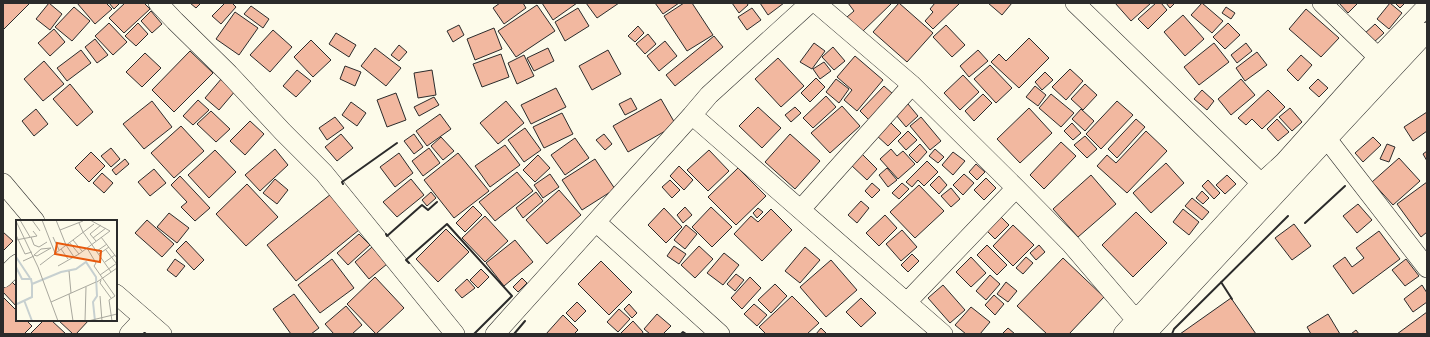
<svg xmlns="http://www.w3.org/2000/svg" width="1430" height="337" font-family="'Varela Round',sans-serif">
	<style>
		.building { fill: #f2b8a0; stroke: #2b2b2b }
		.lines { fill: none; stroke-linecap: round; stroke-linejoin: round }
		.minor-casing { stroke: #2b2b2b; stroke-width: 20 }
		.minor { stroke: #fdfbea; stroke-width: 19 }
		.wall { stroke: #2b2b2b; stroke-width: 2 }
		.inset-river { fill: none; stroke: #c7d0d0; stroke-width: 2 }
		.inset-road { fill: none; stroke: #a9a89e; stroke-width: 1 }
		.view { fill: #e8590c; fill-opacity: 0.15; stroke: #e8590c; stroke-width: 2 }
		.inset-edge { fill: none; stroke: #2b2b2b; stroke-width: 2 }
	</style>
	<rect width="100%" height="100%" fill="#fdfbea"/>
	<path class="building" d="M3,3h25l1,1 -26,26z
		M49,3l13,11 -12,16 -14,-11z
		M77,3h29l6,6 -17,15z
		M109,3h11l-6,6z
		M125,3h19l6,6 -26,24 -15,-15z
		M190,3h11l-5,5z
		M225,3h7l4,4 -15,17 -9,-8z
		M500,3h23l3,5 -22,16 -11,-16z
		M542,3h35l-24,17z
		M586,3h33l-22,15z
		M655,3h24l-16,11z
		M684,3h8l21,32 -26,16 -23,-35z
		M732,3h15l1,2 -9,8z
		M760,3h24l-16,12z
		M848,3h44l-30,29 -15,-15 7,-6z
		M899,3l34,30 -26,29 -34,-30z
		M935,3h25l-27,26 -8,-8 8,-9 -3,-3z
		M988,3h24l-10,12z
		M1115,3h36l-20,18z
		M1156,3h5l6,7 -19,19 -10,-10z
		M1166,3h9l-5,5z
		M1202,3l21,18 -11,12 -21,-18z
		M1339,3h19l-10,10z
		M1390,3l12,10 -13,16 -12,-10z
		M1395,3h10l-5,5z
		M537,5l18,26 -39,26 -18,-26z
		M251,6l18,13 -6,9 -19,-14z
		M74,7l16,14 -18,20 -17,-14z
		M1226,7l9,6 -4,6 -9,-6z
		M578,8l11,18 -24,15 -10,-19z
		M752,8l9,12 -14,10 -9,-13z
		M1306,9l33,29 -18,19 -32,-28z
		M151,11l11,13 -10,9 -11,-12z
		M235,12l23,16 -19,27 -23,-16z
		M1183,15l21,24 -19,17 -21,-24z
		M109,23l18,19 -14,13 -18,-19z
		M138,23l10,11 -12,12 -11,-10z
		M1228,23l12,12 -15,14 -12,-12z
		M1375,24l9,9 -11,10 -9,-9z
		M459,25l5,10 -11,7 -6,-11z
		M946,25l19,20 -13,12 -19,-20z
		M638,26l6,7 -9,9 -7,-6z
		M494,28l8,21 -27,11 -8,-21z
		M54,29l11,13 -15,14 -12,-13z
		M273,30l19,17 -22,25 -20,-17z
		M336,33l20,12 -7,12 -20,-13z
		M648,34l8,10 -11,10 -9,-10z
		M714,36l9,11 -48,39 -9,-11z
		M1029,38l20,20 -30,30 -28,-26 8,-8 7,7z
		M95,39l13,16 -11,8 -12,-16z
		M311,40l20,20 -18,17 -19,-20z
		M665,41l12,15 -18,15 -12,-15z
		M814,43l11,8 -13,18 -12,-7z
		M1214,43l15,19 -30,23 -15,-18z
		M1246,43l6,8 -15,12 -6,-8z
		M399,45l8,7 -8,9 -8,-6z
		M833,47l12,14 -11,9 -12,-13z
		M375,48l26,20 -15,18 -25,-20z
		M548,48l6,13 -20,10 -7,-13z
		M81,50l10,13 -24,18 -10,-13z
		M608,50l13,24 -29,16 -13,-24z
		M978,50l10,11 -19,16 -9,-11z
		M190,51l23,22 -39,39 -22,-22z
		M1257,52l10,13 -22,16 -9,-13z
		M145,53l16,15 -19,19 -16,-15z
		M501,54l8,23 -27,10 -9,-23z
		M524,55l10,21 -17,8 -9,-21z
		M1301,55l11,10 -14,16 -11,-11z
		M855,56l28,24 -26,31 -13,-11 8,-10 -15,-13z
		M778,58l26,28 -23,21 -26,-28z
		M44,61l20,23 -21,17 -19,-22z
		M824,62l7,9 -11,8 -7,-10z
		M990,65l22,23 -16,15 -22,-24z
		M345,66l16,6 -6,14 -15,-7z
		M1070,69l13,12 -17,19 -14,-13z
		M297,70l14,11 -15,16 -13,-11z
		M432,70l4,25 -18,3 -4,-25z
		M1045,72l8,8 -11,10 -7,-8z
		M963,75l16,17 -19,18 -16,-17z
		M222,78l14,12 -17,20 -14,-12z
		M816,78l9,9 -15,15 -9,-9z
		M836,79l13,10 -10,14 -13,-11z
		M1241,79l14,16 -24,20 -13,-16z
		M1318,79l10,9 -9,9 -10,-9z
		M70,84l23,28 -16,14 -24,-27z
		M1085,84l12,11 -14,15 -12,-11z
		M884,86l9,8 -24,26 -9,-9z
		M1035,86l11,9 -8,11 -12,-9z
		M556,88l10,19 -35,17 -10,-19z
		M1202,90l12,11 -7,9 -13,-11z
		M1268,90l17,17 -23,22 -10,-10 -6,6 -8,-7z
		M396,93l10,27 -19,7 -10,-27z
		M983,94l9,9 -18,18 -9,-10z
		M1051,94l23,19 -13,14 -22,-19z
		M826,96l10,11 -23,21 -10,-10z
		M434,97l5,8 -20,11 -5,-9z
		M631,98l6,11 -12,6 -6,-11z
		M661,99l15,26 -48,27 -15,-26z
		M198,100l11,10 -16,15 -10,-9z
		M152,101l20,26 -28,22 -21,-25z
		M506,101l18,22 -26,21 -18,-21z
		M1117,101l16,14 -32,34 -15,-15z
		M351,102l15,11 -9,13 -15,-11z
		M908,104l10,12 -12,11 -10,-12z
		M842,106l18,20 -30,27 -19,-20z
		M758,107l23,21 -19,20 -23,-22z
		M795,107l6,6 -10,9 -6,-7z
		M1029,108l23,25 -32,30 -23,-24z
		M1290,108l12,14 -10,9 -13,-14z
		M36,109l12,15 -14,12 -12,-15z
		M1081,109l13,12 -9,10 -13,-12z
		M211,111l19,18 -14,13 -19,-18z
		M1427,112v19l-14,10 -9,-14z
		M562,113l11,21 -29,14 -11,-21z
		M440,114l11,15 -24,17 -11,-15z
		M335,117l9,11 -17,12 -8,-12z
		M921,117l20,24 -11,9 -20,-24z
		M1136,119l9,8 -28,31 -9,-9z
		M1277,119l12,13 -11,9 -11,-12z
		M888,120l13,13 -13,13 -13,-12z
		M250,121l14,13 -19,21 -15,-14z
		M1072,123l9,10 -8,7 -9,-9z
		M181,126l23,25 -30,27 -23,-25z
		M525,128l16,22 -17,12 -16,-22z
		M908,131l9,9 -11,10 -8,-9z
		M1146,131l21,20 -40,42 -30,-27 10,-11 9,8z
		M341,134l12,14 -16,13 -12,-14z
		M414,134l9,13 -9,7 -10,-13z
		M604,134l8,10 -7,6 -9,-10z
		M790,134l30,27 -25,28 -30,-27z
		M1085,136l12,13 -10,9 -13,-13z
		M441,137l13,14 -11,9 -12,-14z
		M1373,137l8,8 -18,17 -8,-9z
		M575,138l14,20 -24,17 -14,-20z
		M1061,142l15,14 -32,33 -14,-14z
		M920,144l7,8 -10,11 -8,-8z
		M1387,144l8,3 -6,15 -9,-3z
		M505,145l15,20 -30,22 -15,-21z
		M111,148l9,11 -9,8 -10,-11z
		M429,148l11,15 -17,13 -11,-15z
		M275,149l13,16 -28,26 -15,-16z
		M891,149l6,7 6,-5 12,13 -17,15 -18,-20z
		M935,149l9,8 -6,6 -9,-7z
		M215,150l21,22 -27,26 -21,-23z
		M709,150l20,21 -21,20 -21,-21z
		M1427,151v10l-4,-7z
		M91,152l14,14 -16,16 -14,-14z
		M953,152l12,9 -12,14 -11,-10z
		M399,153l14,20 -18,14 -15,-20z
		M458,153l31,38 -35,27 -30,-38z
		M862,154l15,15 -10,11 -16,-15z
		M538,155l12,13 -15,14 -12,-12z
		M1399,158l21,23 -27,24 -21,-23z
		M125,159l4,5 -13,11 -4,-5z
		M595,159l20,30 -33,21 -20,-30z
		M927,161l11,11 -14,14 -6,-6 -6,7 -6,-5z
		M1166,163l18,20 -33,30 -18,-20z
		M976,164l9,8 -8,8 -8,-8z
		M679,166l14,14 -9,10 -14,-14z
		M738,168l28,28 -30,29 -28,-28z
		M887,168l10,12 -9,7 -9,-12z
		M154,169l12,14 -16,13 -12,-14z
		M517,172l16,19 -38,30 -16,-19z
		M102,173l11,10 -9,10 -11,-10z
		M550,174l9,13 -16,11 -9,-13z
		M964,174l10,9 -11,12 -10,-10z
		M1091,175l25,29 -38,33 -25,-28z
		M1227,175l9,9 -11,10 -9,-9z
		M180,176l30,32 -15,13 -14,-14 6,-5 -16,-17z
		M939,176l8,9 -8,9 -9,-9z
		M986,178l10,10 -12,12 -10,-10z
		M275,179l13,11 -11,14 -14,-11z
		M411,179l13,16 -27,22 -14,-15z
		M670,180l10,10 -8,8 -10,-11z
		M1208,180l12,13 -6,6 -12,-13z
		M1427,182v50l-6,5 -24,-33z
		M872,183l8,7 -8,8 -7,-7z
		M902,183l7,6 -10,10 -7,-6z
		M247,184l31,33 -32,29 -30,-32z
		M919,185l25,26 -29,27 -25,-26z
		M951,188l9,11 -9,8 -10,-11z
		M559,190l22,25 -34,29 -21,-24z
		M1202,191l7,7 -6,6 -7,-6z
		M431,192l5,6 -9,8 -5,-6z
		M536,192l7,9 -20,17 -7,-10z
		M331,194l28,36 -63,51 -29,-36z
		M1192,198l17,14 -7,8 -17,-14z
		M861,201l8,7 -12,15 -9,-8z
		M1358,204l14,16 -15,13 -14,-17z
		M473,206l9,9 -17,17 -9,-9z
		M685,207l7,8 -9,8 -6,-8z
		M711,207l21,20 -20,20 -20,-20z
		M664,208l18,19 -16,16 -18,-18z
		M758,208l5,4 -6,6 -4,-5z
		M771,209l21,21 -30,31 -28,-27 17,-18 7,6z
		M1183,209l16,13 -10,13 -16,-13z
		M1136,212l31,31 -34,34 -31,-32z
		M169,213l20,15 -12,15 -20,-16z
		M885,215l12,13 -18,18 -13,-13z
		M485,216l23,25 -23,21 -23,-24z
		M1000,216l9,9 -14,14 -9,-9z
		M147,220l27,24 -12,13 -27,-24z
		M1294,224l17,22 -19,14 -17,-22z
		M686,225l11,9 -12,15 -11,-9z
		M1013,225l21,20 -21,21 -20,-20z
		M446,229l23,23 -31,30 -22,-23z
		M902,230l15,17 -16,14 -15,-17z
		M1379,231l21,28 -47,35 -20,-28 12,-9 7,10 12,-9 -8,-10z
		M3,232l10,9 -10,10z
		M359,234l11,11 -22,20 -11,-12z
		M515,240l18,22 -29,24 -18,-23z
		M186,241l18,19 -10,10 -18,-19z
		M987,245l20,20 -10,10 -20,-20z
		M1039,245l6,7 -9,8 -6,-7z
		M674,246l12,8 -7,10 -12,-8z
		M699,246l14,13 -18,19 -14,-13z
		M372,247l15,17 -18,15 -14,-17z
		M805,247l15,13 -20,23 -15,-12z
		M724,253l15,12 -16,20 -16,-12z
		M912,254l7,7 -11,11 -7,-7z
		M971,257l15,16 -15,14 -15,-15z
		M1026,257l7,6 -10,11 -7,-6z
		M1063,258l41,39 -35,37h-22l-30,-28z
		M175,259l10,7 -9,11 -9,-7z
		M332,259l22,29 -34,25 -22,-28z
		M1406,259l13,17 -14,10 -13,-16z
		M831,260l26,30 -31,27 -26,-30z
		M601,261l31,31 -23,23 -31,-31z
		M481,269l8,8 -11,11 -8,-8z
		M736,274l8,6 -9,11 -8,-7z
		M990,275l10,9 -14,16 -10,-9z
		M375,277l29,31 -28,26 -29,-30z
		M750,277l11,11 -19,21 -11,-11z
		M522,278l5,5 -9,9 -5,-5z
		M467,279l8,9 -13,10 -7,-8z
		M11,281l6,6v20l-14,-15v-3z
		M1006,282l11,9 -9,11 -11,-8z
		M775,284l12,12 -16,17 -13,-13z
		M943,285l22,25 -15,13 -22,-25z
		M1422,285l5,8v9l-14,10 -9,-13z
		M294,294l25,34 -8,6h-20l-18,-25z
		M994,295l10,9 -9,11 -10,-10z
		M792,296l27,27 -12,11h-41l-7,-7z
		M3,297l14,14v9h9l6,6 -8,8h-21z
		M861,298l15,15 -15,14 -15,-15z
		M1231,298l25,36h-76z
		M577,302l9,9 -11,11 -9,-9z
		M629,304l8,9 -5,5 -8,-9z
		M754,304l13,11 -10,11 -13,-12z
		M346,306l16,19 -10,9h-18l-9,-10z
		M971,307l19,15 -10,12h-14l-11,-9z
		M619,309l11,10 -12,13 -11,-10z
		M1427,312v22h-30z
		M657,314l14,12 -8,8h-13l-6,-5z
		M1328,314l12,20h-29l-4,-7z
		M563,315l15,15 -4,4h-28z
		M44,320h7l15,14h-36z
		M58,320h31l-13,14h-3z
		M633,321l10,11 -1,2h-22z
		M821,328l6,6h-11z
		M1008,328l7,6h-13z
		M1356,330l3,4h-8z"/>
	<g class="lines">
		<defs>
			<path id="minor" d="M158,3l17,18 54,53 54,58 41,41 131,161
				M810,3l-101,92 -17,20 251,219
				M816,3l96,82 104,103 55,56 65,76 13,14
				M1075,3l186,180
				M1322,3l56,54
				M1327,139l100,129
				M3,183l32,38
				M801,209l111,-124
				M596,222l124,112
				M3,278l14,-14
				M116,294l46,40
				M907,302l109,-114
				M129,334l15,-16
				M495,334l197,-219
				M1123,334l138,-151 23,-21 94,-105 49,-51
				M1146,334l281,-302"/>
		</defs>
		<use href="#minor" class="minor-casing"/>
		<use href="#minor" class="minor"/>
		<path class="wall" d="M343,184l-1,-2 55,-39
			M1305,223l40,-37
			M386,234l1,2 35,-31 6,5 9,-8
			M409,263l-3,-3 41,-36 65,72 -38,38
			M1221,282l11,17
			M514,334l11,-13
			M681,334l2,-2 3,2
			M1172,334l2,-5 114,-113"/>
	</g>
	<g transform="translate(16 220)">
		<rect width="101" height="101" fill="#fdfbea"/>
		<path class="inset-river" d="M0,37l14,21M0,47l6,12h9l1,5M8,80l8,21M1,84l15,-7v-13l29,-12 15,-3 10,-7 10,15 1,19 -4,6 2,19"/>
		<path class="inset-road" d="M4,0l10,17M16,0l8,11M26,0l13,33M40,0l10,25 8,12M0,1l22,46 20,54M63,3l4,9 28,40M44,10l23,-9M0,15l9,19 7,-2M15,17l3,8 5,2 8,-5M37,17l6,13M85,17l16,21M77,18l13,-10M0,20l21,-4 -4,-5M57,20l9,11M80,21l-6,-7 11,-9M71,28l9,15 -2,3 21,30 -6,4 3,21M45,29l7,10M90,30l10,13M81,31l10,-7M63,34l31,-23 -20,-11M83,34l10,-7M18,35l7,-6 10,-1M18,35l3,1 14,-8M7,41l11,-5M89,42l10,-7M24,45l54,-41M42,46l21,-12 -10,-12M53,51l2,22M84,55l17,-12M85,60l-1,3 11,15M81,62l20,-14M53,74l4,27M84,76l2,25M35,82l45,-20M69,101l1,-34M72,101l29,-7"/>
		<path class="view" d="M41,23l44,8 -1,11 -45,-8z"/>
		<rect width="101" height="101" class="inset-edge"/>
	</g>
	<rect width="1430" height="337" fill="none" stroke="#2b2b2b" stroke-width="8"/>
</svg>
